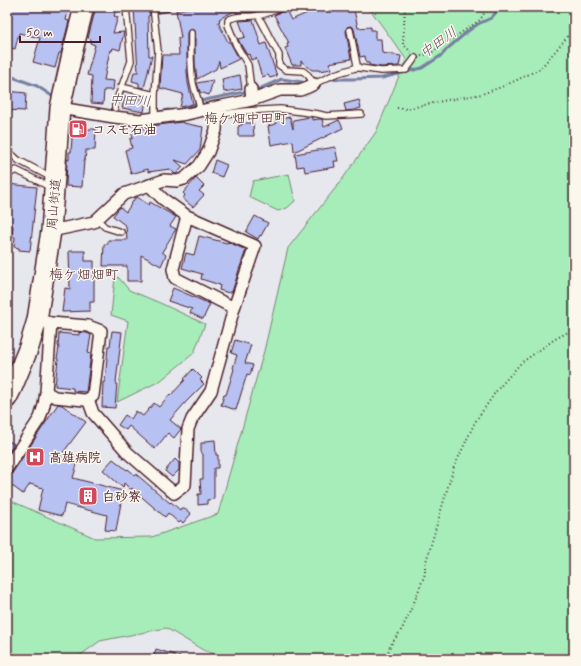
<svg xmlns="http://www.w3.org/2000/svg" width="581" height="666" font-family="Mynerve,'Klee One',sans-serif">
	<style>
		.green { fill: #a6edba; stroke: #788672 }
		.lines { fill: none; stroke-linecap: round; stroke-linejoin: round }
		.stream { stroke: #7680a0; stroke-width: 3 }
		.building { fill: #b7c1f2; stroke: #4a1f2b }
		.service-casing { stroke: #4a1f2b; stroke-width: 8 }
		.minor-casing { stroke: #4a1f2b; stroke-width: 14 }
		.trunk-casing { stroke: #4a1f2b; stroke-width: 22 }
		.path { stroke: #4a1f2b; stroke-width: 2; stroke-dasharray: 1 3; stroke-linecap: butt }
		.service { stroke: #fbf7ec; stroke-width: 5.5 }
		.minor { stroke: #fbf7ec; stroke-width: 11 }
		.trunk { stroke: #fbf7ec; stroke-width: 19 }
		.labels { text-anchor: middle; stroke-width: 3; stroke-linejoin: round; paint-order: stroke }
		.poi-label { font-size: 13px; font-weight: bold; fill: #4a1f2b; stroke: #fbf7ec; text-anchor: start }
		.street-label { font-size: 13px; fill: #4a1f2b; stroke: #fbf7ec }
		.water-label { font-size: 14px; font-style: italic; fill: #605066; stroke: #fbf7ec }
		.neighbourhood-label { font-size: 14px; fill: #4a1f2b; stroke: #fbf7ec }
	</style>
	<rect width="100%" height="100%" fill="#e7e7ee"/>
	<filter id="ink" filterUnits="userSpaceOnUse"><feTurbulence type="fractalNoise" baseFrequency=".025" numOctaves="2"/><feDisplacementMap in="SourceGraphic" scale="8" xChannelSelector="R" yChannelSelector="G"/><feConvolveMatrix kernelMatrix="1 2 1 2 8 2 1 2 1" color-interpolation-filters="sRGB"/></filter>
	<g filter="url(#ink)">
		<path class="green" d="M366,7h208v652h-346l-25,-9 -37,-22 -66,13 -25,18h-68v-160l88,39 57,-1 66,-23 46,-163 24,-103 53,-67 35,-49 30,-73 -34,-47z
			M289,174l6,27 -8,7 -9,3 -29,-14 4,-16z
			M115,277l4,1 10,12 31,13 45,21 -11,29 -34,28 -43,21 11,-81 -17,-6z"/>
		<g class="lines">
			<path class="stream" d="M7,75l30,11 18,12
				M331,79h22l29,-1 40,-10 20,-13 5,-6 21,-18 10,-7 13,-6 10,-11
				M254,90l5,-1 23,-10 20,3
				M181,110l24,-10 44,-9
				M160,112l8,-2 8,1"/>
		</g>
		<path class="building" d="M7,7h62l-3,13 3,1 -8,32h-2l-4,15 -22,-6 7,-24 -21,-5 -4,16 -8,-2z
			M96,7h21l-3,9 4,1 -5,16 11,-1 -4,18 -7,-2 -1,3 -2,-1 -6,30 10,1 -1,9h-9l-1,14 -12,-1 1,-27 -5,-1 8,-30 -5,-2 1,-4 -3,-1z
			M134,7h15l1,8 -2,1 1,40h3l-8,32 -5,-1v-4l-7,-2 2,-9h4z
			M157,7h12l1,4 -12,2z
			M194,7h72l-12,5 -18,1v-3l-17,9 1,2 -2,1 10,20h2l9,17 -19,9 -1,-7 -3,8 -19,10 -2,-15v-31l-2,-3 -2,-1 -3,2 -1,2v38l1,12 5,21 -13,3 3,-13 -23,-6 2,-33h17l-1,-17h3l-5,-28z
			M321,7h18l1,2 9,-2 1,4 4,-1 4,18 13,-1v3h4v9h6l1,14 19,3 -2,10 -18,1 -12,-2v-2h-3l-1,-7 -5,1 -6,-28 -1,-2 -3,-1 -3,1 -1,4 5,28 -22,4 3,6 -13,2v-1h-7l-11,-9v4h-9l-7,-17 3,-1 -1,-3 2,-1 -15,-28 12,-5 5,10z
			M253,20l8,25 5,-2 11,33 -7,2 -2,-3 -6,2 -6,-19 -5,2 -2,-6 -2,1 -7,-12 -2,-4 7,-2 -6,-16z
			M240,75l2,14 -18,3 -2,-13z
			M213,80l-4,15 -9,-3 -3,-9z
			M7,91l19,2 -1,18 -18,-1z
			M125,96l21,4 -2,12 -22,-4z
			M359,100l2,8 -7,2 -8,1 -2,-7z
			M290,117l3,12v-9l17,-3h2v3l7,-1h3l2,8 15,-7 4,8 -49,24 -1,-11 -22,4 -3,-19 8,-2 -1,-4z
			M182,122l1,1 20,4 -3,23 -13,14 -12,-4 8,7 -7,7h-1l-5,-5 -22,3v-3l-17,5 -6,-24 7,-2 -2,-9 3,-1 -2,-7 19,-4v-1z
			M242,123h11l1,13h-16v-9h1v-2h3z
			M73,124l9,1v4h14l-1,21h-9l-1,10h-1l-2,27 -16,-1 1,-27 2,1v-8h2z
			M335,147l3,14h-4l1,6 -30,5 -1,-6 -7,1 -2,-13z
			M215,160l12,5 -5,12 -11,-4z
			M196,178l8,8 -5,5 5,4 -11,12 -10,-8 2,-4 -2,-2z
			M7,184l30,3 -7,64 -11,-1v-2l-5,-1 1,-10h-3l1,-11 -6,-1 2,-16h-2z
			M137,197l12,8 1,-3 26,15 -6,9 6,3 -14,23 4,3 -5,11 -20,-11v26h-14v-15h-24l1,-22h4v-4h19l-1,-14 -13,-10 7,-9 6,5 9,-14z
			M255,216l13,7 -7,13 -1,-1 -2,4 -12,-7z
			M199,236l28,7 1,-1 18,8 -7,20 -7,22h-3v1l-10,-3 1,-5 -19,-6 1,-5 -20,-6 4,-15 8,2z
			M69,251h16v10h9v41h-4v9l-28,1 3,-24 5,1z
			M173,288l37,16 -7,15 -13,-6 2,-4 -24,-8z
			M112,331l10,1 -6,50 1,1 -2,25 -13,-1 1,-25h2l3,-36h2z
			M79,332l8,1 4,2 -3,18 3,1 -5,38 -13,-1v-3l-18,-2 3,-27h-1l2,-12 -1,-1 1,-13 20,2z
			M235,340l16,5 -6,18 8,2 -3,10 -3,-1 -11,36 -15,-5 3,-10h2l8,-26 -1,-1 4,-13 -6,-2z
			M193,369l9,9 -2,2 4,4 -18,18 -16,18 11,9 -7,9 -6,-5 -13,16 -26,-23 -3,4 -8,-5 7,-10 6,4 5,-8 7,5 11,-13 5,4 11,-13 1,1 14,-15 -1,-1z
			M58,404l4,1 24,17 -24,32 17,4 -6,20 50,13 -7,40 -11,-1 2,-15 -42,-11 -3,12 -24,-6 5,-22 -13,-4 -7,10 -16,-12v-7l3,-1 3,-2z
			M7,440l7,4 -7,11z
			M215,440l1,15h2v13h-4v31l-7,1v4l-9,1v-11h3l-1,-15h3v-25h-1l-1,-3v-8h4v-2z
			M113,459l14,11 1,-1 7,6 1,-1 34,29 1,-1 9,8 1,-2h3l7,6 -8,9 -2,-2 -2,2 -11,-10 -3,4 -22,-19 -11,-10 -1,2 -7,-7 -1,5 -20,-18z
			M175,459l4,4v7l-7,7 -7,-6z
			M156,649l25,8v2h-28z"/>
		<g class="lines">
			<defs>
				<path id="service" d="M153,7l5,44 -3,44v23
					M258,15l21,40v10l7,5 17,1 5,4 6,9 21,-10 20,-6h5l21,3 25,-1 9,-12
					M350,30l7,35 -2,3
					M191,33c0,16 -1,34 2,50 2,9 6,17 7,27
					M121,87l34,8
					M251,89l-3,-24 -12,-20 -8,-20v-5c10,-6 20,-2 31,-5 8,-1 16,-5 24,-8
					M115,108v-3l16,-44 -5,-54
					M216,115l30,-4 34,-2 38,5 8,2 35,-2
					M7,150l11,10 34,18
					M7,175l9,-5 34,17
					M97,219l8,8 16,5"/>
				<path id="minor" d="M251,89l1,11
					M60,108l54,9 26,3 47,-6 30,-7
					M187,216l-14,53 2,9 59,30
					M51,231l43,-9 30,-28 40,-14 13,1 7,-2 15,-13 9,-14 8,-22 1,-23 35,-7 28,-10h20l8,-3 6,-3
					M51,323l37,3 13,5 -8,65 -5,3
					M46,392l9,5 29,3 4,-1 5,14 35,40 46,40 11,-8 3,-56 4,-10 19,-28 23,-83 21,-62 -68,-30 -24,-17 -14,-14
					M7,468l33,-50 4,-13 2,-13 5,-69 -14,-3"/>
				<path id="trunk" d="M7,398l5,-10 17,-41 8,-27 14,-89 9,-123 12,-54 12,-47"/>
			</defs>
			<use href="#service" class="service-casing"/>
			<use href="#minor" class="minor-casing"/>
			<use href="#trunk" class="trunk-casing"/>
			<path class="path" d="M405,7l-2,37 8,8
				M421,56l10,-3 49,-33 8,-13
				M397,108l10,1 40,-9 35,-6 22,-8 36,-17 34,-40
				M386,659l4,-13 12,-17 11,-24 12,-31v-9l22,-75 7,-23 21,-45 22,-32 24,-27 34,-24 19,-10"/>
			<use href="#service" class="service"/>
			<use href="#minor" class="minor"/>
			<use href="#trunk" class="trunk"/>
		</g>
	</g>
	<defs>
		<symbol id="fuel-square" viewBox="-11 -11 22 22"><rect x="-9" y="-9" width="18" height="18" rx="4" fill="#d1495b" stroke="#fbf7ec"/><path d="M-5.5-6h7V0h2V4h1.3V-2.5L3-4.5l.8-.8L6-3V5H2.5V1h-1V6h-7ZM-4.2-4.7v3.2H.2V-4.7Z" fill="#fff"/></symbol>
		<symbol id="hospital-square" viewBox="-11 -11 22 22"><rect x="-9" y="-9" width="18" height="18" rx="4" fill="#d1495b" stroke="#fbf7ec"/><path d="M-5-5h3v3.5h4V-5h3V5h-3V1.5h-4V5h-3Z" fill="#fff"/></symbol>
		<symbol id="building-square" viewBox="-11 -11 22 22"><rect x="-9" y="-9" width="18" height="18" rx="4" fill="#d1495b" stroke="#fbf7ec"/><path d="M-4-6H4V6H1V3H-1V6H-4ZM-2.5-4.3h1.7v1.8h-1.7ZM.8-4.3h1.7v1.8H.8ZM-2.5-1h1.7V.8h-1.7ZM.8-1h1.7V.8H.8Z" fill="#fff"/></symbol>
	</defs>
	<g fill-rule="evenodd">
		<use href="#fuel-square" x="67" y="118" width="22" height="22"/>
		<use href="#hospital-square" x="24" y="446" width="22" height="22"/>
		<use href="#building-square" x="77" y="485" width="22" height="22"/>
	</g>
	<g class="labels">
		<g class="poi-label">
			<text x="92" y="134">コスモ石油</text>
			<text x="49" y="462">高雄病院</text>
			<text x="102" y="501">白砂寮</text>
		</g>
		<g class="street-label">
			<text transform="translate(53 204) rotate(-85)" y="5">周山街道</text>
		</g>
		<g class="water-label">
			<text transform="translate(438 42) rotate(-36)" y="5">中田川</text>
			<text transform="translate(130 100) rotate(3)" y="5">中田川</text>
		</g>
		<g class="neighbourhood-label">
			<text x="246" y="123">梅ケ畑中田町</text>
			<text x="84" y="279">梅ケ畑畑町</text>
		</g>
	</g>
	<rect width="581" height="666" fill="none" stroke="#fbf7ec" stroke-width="24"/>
	<rect x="12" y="12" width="557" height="642" fill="none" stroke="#4a1f2b" stroke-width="1.5" filter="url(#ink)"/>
	<path d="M20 36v6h80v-6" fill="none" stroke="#4a1f2b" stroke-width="2"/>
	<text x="26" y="36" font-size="12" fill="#4a1f2b" stroke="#fbf7ec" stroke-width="3" paint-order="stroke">50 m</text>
</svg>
